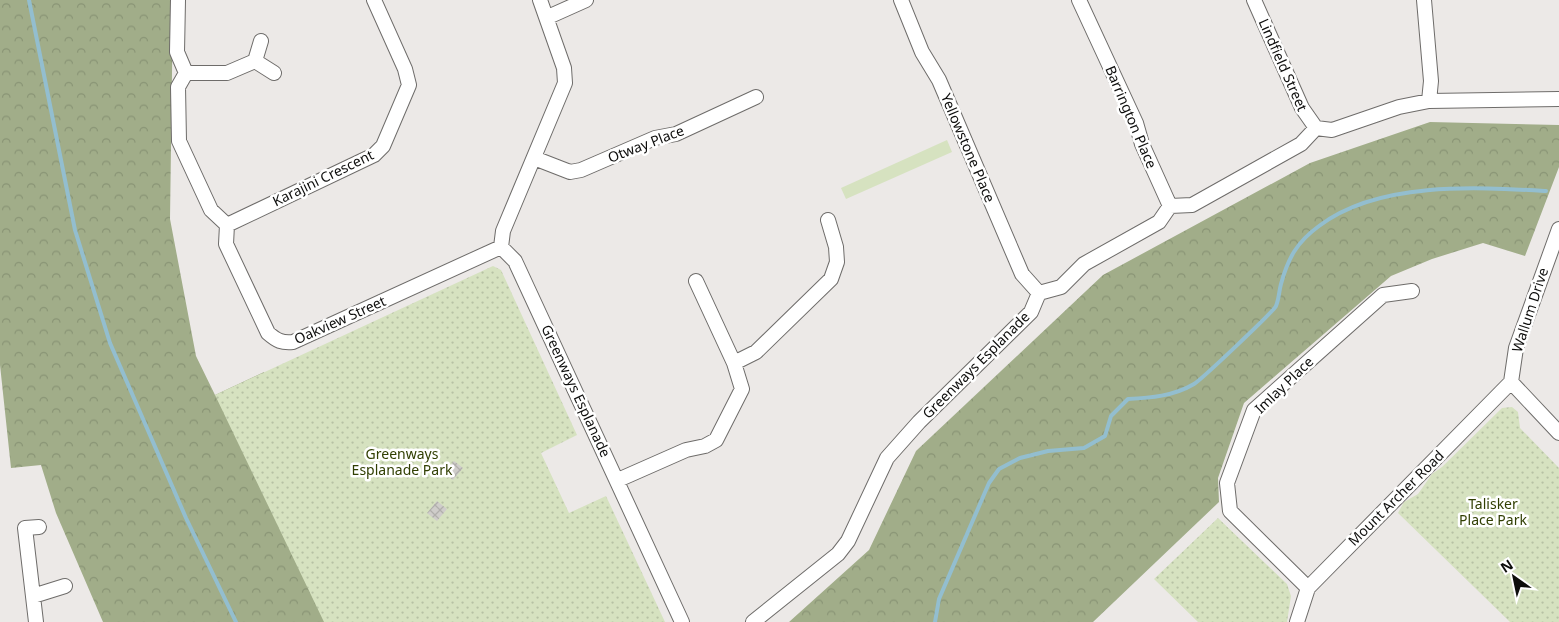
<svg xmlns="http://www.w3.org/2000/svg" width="1559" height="622" font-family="'Noto Sans',sans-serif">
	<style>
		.green { fill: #d6e2c0 }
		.forest { fill: url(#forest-crowns) }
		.park { fill: url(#park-dots) }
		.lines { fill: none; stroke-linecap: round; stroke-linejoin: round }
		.stream { stroke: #93becf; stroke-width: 4 }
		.building { fill: url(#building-cross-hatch) }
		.minor-casing { stroke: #6e6c6a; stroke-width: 16 }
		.minor { stroke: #fff; stroke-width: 14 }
		.labels { text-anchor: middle; stroke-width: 5; stroke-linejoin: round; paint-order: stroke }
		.street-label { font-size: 14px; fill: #0d0d0c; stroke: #fff }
		.park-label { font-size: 14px; fill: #313f03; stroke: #fff }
	</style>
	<defs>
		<pattern id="forest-crowns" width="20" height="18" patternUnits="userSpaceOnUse" patternTransform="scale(1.25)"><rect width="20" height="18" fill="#a1ad89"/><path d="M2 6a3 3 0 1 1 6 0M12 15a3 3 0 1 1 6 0" fill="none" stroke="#899475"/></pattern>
		<pattern id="park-dots" width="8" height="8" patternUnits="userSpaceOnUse" patternTransform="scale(1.25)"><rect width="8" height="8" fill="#d6e2c0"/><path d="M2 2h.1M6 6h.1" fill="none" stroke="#b6c1a4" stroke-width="1.8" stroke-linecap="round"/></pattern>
		<pattern id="building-cross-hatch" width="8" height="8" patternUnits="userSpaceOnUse" patternTransform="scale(1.25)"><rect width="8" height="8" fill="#cfcdca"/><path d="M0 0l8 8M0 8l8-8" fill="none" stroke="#b1afac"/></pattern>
	</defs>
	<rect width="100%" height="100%" fill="#ece9e7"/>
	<path class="green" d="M947,140l5,12 -106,47 -5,-11z"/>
	<path class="forest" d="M0,0h173l-3,219 26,137 19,39 49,-23 85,250h-246l-47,-109 -15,-48 -30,3 -11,-103z
		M1430,122l129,3v42l-34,89 -42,-13 -51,16 -41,17 -147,127 -26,75 1,24 -126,120h-304l80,-72 47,-99 187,-176 207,-112z"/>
	<path class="park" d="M493,266l8,4 76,165 -36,18 28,60 37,-17 59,126h-341l-109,-227z
		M1512,407l6,5 2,16 39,40v154h-49l-112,-109 6,-11 14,-8 14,-20 10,-7 60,-59z
		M1218,518l69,66 4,12 -4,26h-89l-44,-43z"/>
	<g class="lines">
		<path class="stream" d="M29,0l46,230 35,113 76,175 50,104
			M935,622l4,-23 50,-116 10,-14 21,-11 28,-7 36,-3 21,-12 6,-20 17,-17c22,-1 46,-3 66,-15 7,-4 80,-73 82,-78 3,-7 3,-15 5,-22 7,-26 16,-42 38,-58 59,-45 157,-39 227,-35"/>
	</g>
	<path class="building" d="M454,461l9,7 -10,12 -9,-7z
		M437,501l10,8 -10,12 -10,-8z"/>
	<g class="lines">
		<defs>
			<path id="minor" d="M178,0l-1,52 9,21 -8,14 1,54 32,69 16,15 -1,19 42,89c9,8 14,10 25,9l208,-95
				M901,0l21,52 17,28 83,194 17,19
				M1079,0l57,123 6,21 28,62
				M1254,0l48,108 14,20
				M1424,0l7,81 -2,20
				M548,17l38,-17
				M261,41l-6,20 19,12
				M186,73h41l28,-12
				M534,158l36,14 11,-2 74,-32 21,-4 80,-37
				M227,225l147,-70 9,-9 26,-61 -4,-16 -31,-69
				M1559,229l-43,119 -5,34 48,51
				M501,247l14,14 167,361
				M501,247l2,-16 62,-148 -1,-15 -24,-68
				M734,363l22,-11 75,-73 6,-17 -1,-15 -8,-27
				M618,480l68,-30 19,-4 11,-6 26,-51 -8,-26 -38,-82
				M1308,588l-78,-77 -3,-28 27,-73 129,-115 29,-4
				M33,596l32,-10
				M36,622l-11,-94 14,-1
				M753,622l85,-68 10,-13 39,-83 32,-36 112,-110 8,-19 22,-6 23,-23 75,-42 11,-16 22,-1 109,-61 15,-16 16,2 67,-23 30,-6 130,-2
				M1297,622l11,-34 203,-206"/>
		</defs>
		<use href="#minor" class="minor-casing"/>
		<use href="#minor" class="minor"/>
	</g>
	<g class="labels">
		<g class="street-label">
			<text transform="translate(1283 65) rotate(66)" y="5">Lindfield Street</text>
			<text transform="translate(1131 117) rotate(67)" y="5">Barrington Place</text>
			<text transform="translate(646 144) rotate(-21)" y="5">Otway Place</text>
			<text transform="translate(968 148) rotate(67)" y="5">Yellowstone Place</text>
			<text transform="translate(323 178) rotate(-26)" y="5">Karajini Crescent</text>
			<text transform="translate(1530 310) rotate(-72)" y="5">Wallum Drive</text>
			<text transform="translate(340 320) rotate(-24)" y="5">Oakview Street</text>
			<text transform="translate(976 365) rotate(-45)" y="5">Greenways Esplanade</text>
			<text transform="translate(1284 385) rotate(-44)" y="5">Imlay Place</text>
			<text transform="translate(576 391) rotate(65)" y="5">Greenways Esplanade</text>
			<text transform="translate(1396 498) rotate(-45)" y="5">Mount Archer Road</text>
		</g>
		<g class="park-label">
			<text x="402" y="459">Greenways<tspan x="402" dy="16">Esplanade Park</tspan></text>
			<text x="1493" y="509">Talisker<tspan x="1493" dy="16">Place Park</tspan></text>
		</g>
	</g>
	<g transform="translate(1514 577) rotate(327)" stroke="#ffffff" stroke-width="4" paint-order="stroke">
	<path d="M0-4L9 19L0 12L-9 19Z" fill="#0d0d0c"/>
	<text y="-8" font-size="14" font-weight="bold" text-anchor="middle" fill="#0d0d0c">N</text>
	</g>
</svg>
